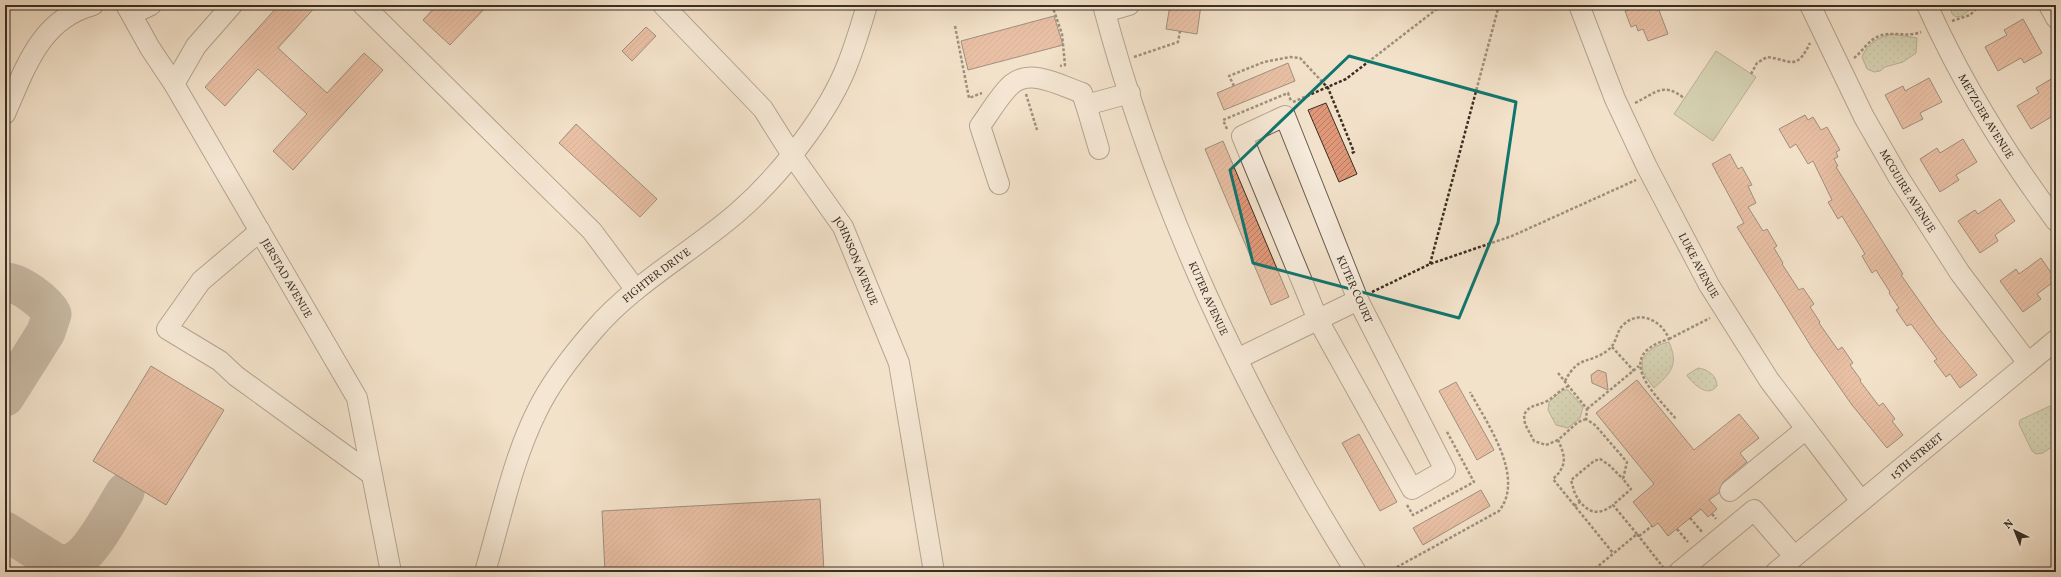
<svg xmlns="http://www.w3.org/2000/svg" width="2061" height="577" font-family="Vollkorn,serif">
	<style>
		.grass { fill: url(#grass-dots); stroke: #78795f }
		.garden { fill: #b6c49b; stroke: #78795f }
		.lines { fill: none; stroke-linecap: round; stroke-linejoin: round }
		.taxiway { stroke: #968877; stroke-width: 39 }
		.building { fill: url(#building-hatch); stroke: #3a2e23 }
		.minor-casing { stroke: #685b4d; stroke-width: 22 }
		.path { stroke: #3a2e23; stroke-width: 2.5; stroke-dasharray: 3 2; stroke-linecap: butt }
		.minor { stroke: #f7ecdd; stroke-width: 20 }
		.marked { fill: none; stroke: #0f766e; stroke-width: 3; stroke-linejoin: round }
		.labels { text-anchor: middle; stroke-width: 4; stroke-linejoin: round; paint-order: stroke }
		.street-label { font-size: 11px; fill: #3a2e23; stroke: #f7ecdd }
	</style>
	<defs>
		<pattern id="grass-dots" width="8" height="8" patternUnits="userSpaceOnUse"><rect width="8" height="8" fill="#b6c49b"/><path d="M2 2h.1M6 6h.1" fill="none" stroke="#95a07e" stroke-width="1.8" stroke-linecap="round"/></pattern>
		<pattern id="building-hatch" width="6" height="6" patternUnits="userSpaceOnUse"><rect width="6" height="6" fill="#e09879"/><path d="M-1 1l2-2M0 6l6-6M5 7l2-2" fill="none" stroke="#b77c63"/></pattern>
	</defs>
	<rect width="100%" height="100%" fill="#f3e2cb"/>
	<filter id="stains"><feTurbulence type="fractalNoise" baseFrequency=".005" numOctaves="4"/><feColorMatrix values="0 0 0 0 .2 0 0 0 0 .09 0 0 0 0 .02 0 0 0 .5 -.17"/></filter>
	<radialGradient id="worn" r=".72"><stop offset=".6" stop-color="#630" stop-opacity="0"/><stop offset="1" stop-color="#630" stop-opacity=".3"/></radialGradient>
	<path class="grass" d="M1950,5h26l-14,11 -6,1 -4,-3z
		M1892,34l25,4 -1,15 -13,9 -18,5 -5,4 -6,1 -7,-3 -5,-12c6,-15 16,-19 30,-23z
		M1669,342c10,23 2,31 -15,46l-11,-15 -1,-13c7,-11 14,-15 27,-18z
		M1698,368c10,1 19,8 19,18 -9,12 -22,-1 -29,-9l-1,-2z
		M1563,390h5l15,17 -3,11 -12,10 -12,-3 -8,-15 1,-8z
		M2050,406l6,2v36l-13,9 -7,1 -4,-3 -13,-27 1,-4z"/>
	<path class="garden" d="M1716,51l40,26 -43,64 -39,-27z"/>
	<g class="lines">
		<path class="taxiway" d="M5,282c13,-1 42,21 47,32l-6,18 -41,65
			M5,531l48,30c9,4 18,4 26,-3 16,-11 35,-49 46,-66"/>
	</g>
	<path class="building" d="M279,5h38l-39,43 49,45 37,-40 19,17 -90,100 -20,-19 34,-37 -49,-45 -33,37 -20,-19z
		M437,5h51l-38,40 -27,-25z
		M1170,5h31l-4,29 -31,-5z
		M1642,5h15l11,29 -20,7 -5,-12 -5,2 -2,-6 -5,2 -6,-16z
		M1054,16l9,29 -95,25 -7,-29z
		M2023,19l19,34 -18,10 -3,-5 -23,13 -13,-24 22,-12 -3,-5z
		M646,27l10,9 -24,25 -10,-10z
		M1288,63l7,18 -71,29 -7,-17z
		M2056,76v38l-25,15 -14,-23 22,-13 -3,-5z
		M1929,78l13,24 -22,11 3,6 -20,10 -18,-34 18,-9 2,5z
		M1326,103l31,71 -18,8 -31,-72z
		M1805,115l3,5 5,-3 8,13 6,-3 13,23 -4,2 2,5 -4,2 4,7 -2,1 67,107 -2,1 36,51 40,49 -17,13 -10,-14 -4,3 -12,-16 3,-2 -26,-35 -4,2 -11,-16 3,-2 -10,-15 1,-1 -14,-22 -4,3 -10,-17 3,-2 -23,-38 -4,3 -10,-17 4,-2 -19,-39 -5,3 -12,-20 -6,4 -11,-19z
		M576,124l81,75 -17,18 -81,-74z
		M1963,139l14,23 -21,13 3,5 -19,12 -20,-33 17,-11 3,5z
		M1223,141l66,156 -18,8 -66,-156z
		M1730,154l8,15 4,-2 10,18 -4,1 8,17 -8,4 15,24 4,-2 10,17 -3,2 9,15 -1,1 17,26 4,-2 11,16 -4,3 10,15 -1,1 19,27 4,-3 11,16 -3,2 11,15 -1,1 19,25 4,-3 12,16 -3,2 11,14 -16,13 -35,-43 -40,-57 -75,-121 7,-4 -32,-59z
		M2000,199l15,22 -20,14 3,6 -18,12 -22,-32 17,-11 3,4z
		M2041,258l15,22 -19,14 4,5 -18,13 -23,-31 16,-12 3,5z
		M151,366l73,44 -58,95 -73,-44z
		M1598,370l8,3 2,17 -16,-7 -1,-8z
		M1637,380l57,70 45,-36 20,24 -19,15 7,9 -24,20 -4,11 -10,7 8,9 -9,8 -7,-8 -33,27 -10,-13 -5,4 -20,-25 21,-18 -58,-71z
		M1456,382l38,68 -17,10 -38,-69z
		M1359,434l38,68 -17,9 -38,-68z
		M1481,490l9,16 -67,39 -10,-17z
		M820,499l4,73h-219l-3,-61z"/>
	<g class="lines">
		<defs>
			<g id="minor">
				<path id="s1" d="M126,5l24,43 24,36 183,314 34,174"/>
				<path d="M363,5l229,226 44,59"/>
				<path id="s2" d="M663,5l100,104 29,46 51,72 56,136 35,209"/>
				<path id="s3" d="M1103,5c52,198 144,394 253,567"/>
				<path id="s4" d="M1579,5l36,94 32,68 62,118 60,95 92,121"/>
				<path id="s5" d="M1810,5l54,112 35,61 61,95 68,90"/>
				<path id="s6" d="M1927,5c34,76 79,149 129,216"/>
				<path d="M2049,5l7,13"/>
				<path d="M1105,12l24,-7"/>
				<path d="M132,14l19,-9"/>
				<path d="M174,84l22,-38 36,-41"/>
				<path d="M5,114c20,-45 35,-95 88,-109"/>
				<path d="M1285,116l73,184 87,170 -33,19 -94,-169 -76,-184z"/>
				<path d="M1099,149l-13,-44 44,-12"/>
				<path d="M999,184l-19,-58c9,-12 21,-33 32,-42 19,-16 50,2 70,9l4,12"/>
				<path d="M260,231l-59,50 -34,48 53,32 16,15 135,98"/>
				<path d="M1237,359l121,-59"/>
				<path d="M1730,491l76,-62"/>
				<path id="s7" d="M485,572c16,-54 27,-111 52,-161 14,-29 36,-57 57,-81 39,-46 98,-78 144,-118 39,-34 84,-90 105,-137 10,-22 17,-46 24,-70"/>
				<path d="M1679,572l75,-62 40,46"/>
				<path id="s8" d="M1776,572l280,-232"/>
			</g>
		</defs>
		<use href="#minor" class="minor-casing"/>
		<path class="path" d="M1052,5l10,29 3,31 -5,1
			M1252,7l2,-2
			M1952,21l18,-6 9,-9 32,-1
			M955,26l14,72 13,-5
			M1134,57l44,-15 2,-11
			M1854,58c8,-6 13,-16 23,-21 15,-7 30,1 44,-5
			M1751,74l6,-11 10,-6c24,3 29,15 43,-14
			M1234,86l-5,-10 35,-14 26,-5 10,1 28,30 26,64 -4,2
			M1026,94l11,36
			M1293,102l53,-23 96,-74
			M1635,103c22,-11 28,-21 49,-5
			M1227,129l-4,-9 65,-27 3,8
			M1430,264l69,-259
			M1372,292l58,-28 82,-28 124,-56
			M1669,339l41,-21
			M1612,347l22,24
			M1558,373l29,36 -1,10 9,6 32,37 -4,17 8,10 -18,16 24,29
			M1565,381c14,-27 24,-16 43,-31 9,-7 8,-17 14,-24 16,-17 39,-7 47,13 -57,17 -15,54 7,80
			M1587,409l52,-43
			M1586,419l-8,3 -20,18c8,17 9,26 -5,39l60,74
			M1558,440l-12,5 -12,-4 -9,-17 -1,-9c5,-10 12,-9 21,-13 9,-4 14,-12 24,-16
			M1580,502l-5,-8 -4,-14 23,-19 6,-2 9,6 14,14
			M1407,505l6,10 61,-33 -28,-52
			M1574,506l6,-4c11,12 19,13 33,3
			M1712,514l4,5
			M1690,518l13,15
			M1677,529l11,13
			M1639,536l13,-10
			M1388,572l111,-61c27,-34 -13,-89 -29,-119
			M1591,572l46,-38 26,33"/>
		<use href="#minor" class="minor"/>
	</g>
	<path d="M0 0H2061V577H0ZM1349,56l167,46 -18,121 -39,95 -206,-55 -23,-93z" fill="#f3e2cb" fill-opacity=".55" fill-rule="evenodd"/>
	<path class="marked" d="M1349,56l167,46 -18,121 -39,95 -206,-55 -23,-93z"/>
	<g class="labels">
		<g class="street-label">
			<text dy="4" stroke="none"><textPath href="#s6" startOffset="126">METZGER AVENUE</textPath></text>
			<text dy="4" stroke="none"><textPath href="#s5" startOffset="210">MCGUIRE AVENUE</textPath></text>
			<text dy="4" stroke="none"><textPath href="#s2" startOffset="323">JOHNSON AVENUE</textPath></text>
			<text dy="4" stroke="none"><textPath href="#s4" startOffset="287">LUKE AVENUE</textPath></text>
			<text dy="4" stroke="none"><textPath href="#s7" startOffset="352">FIGHTER DRIVE</textPath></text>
			<text dy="4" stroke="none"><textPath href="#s1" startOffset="317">JERSTAD AVENUE</textPath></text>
			<text transform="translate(1355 289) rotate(66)" y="4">KUTER COURT</text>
			<text dy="4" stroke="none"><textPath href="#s3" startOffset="312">KUTER AVENUE</textPath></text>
			<text dy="4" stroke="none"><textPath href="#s8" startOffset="182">15TH STREET</textPath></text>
		</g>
	</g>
	<rect width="2061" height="577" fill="none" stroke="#f3e2cb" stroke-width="20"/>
	<rect x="6" y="6" width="2049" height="565" fill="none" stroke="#3a2e23" stroke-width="2"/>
	<rect x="10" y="10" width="2041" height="557" fill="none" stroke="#3a2e23"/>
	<g transform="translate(2015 531) rotate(317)" stroke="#f7ecdd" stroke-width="3" paint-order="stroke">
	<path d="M0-3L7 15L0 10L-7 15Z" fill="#3a2e23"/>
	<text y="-6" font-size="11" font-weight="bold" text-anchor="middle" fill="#3a2e23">N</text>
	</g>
	<rect width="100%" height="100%" filter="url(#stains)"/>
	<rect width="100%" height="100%" fill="url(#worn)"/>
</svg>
